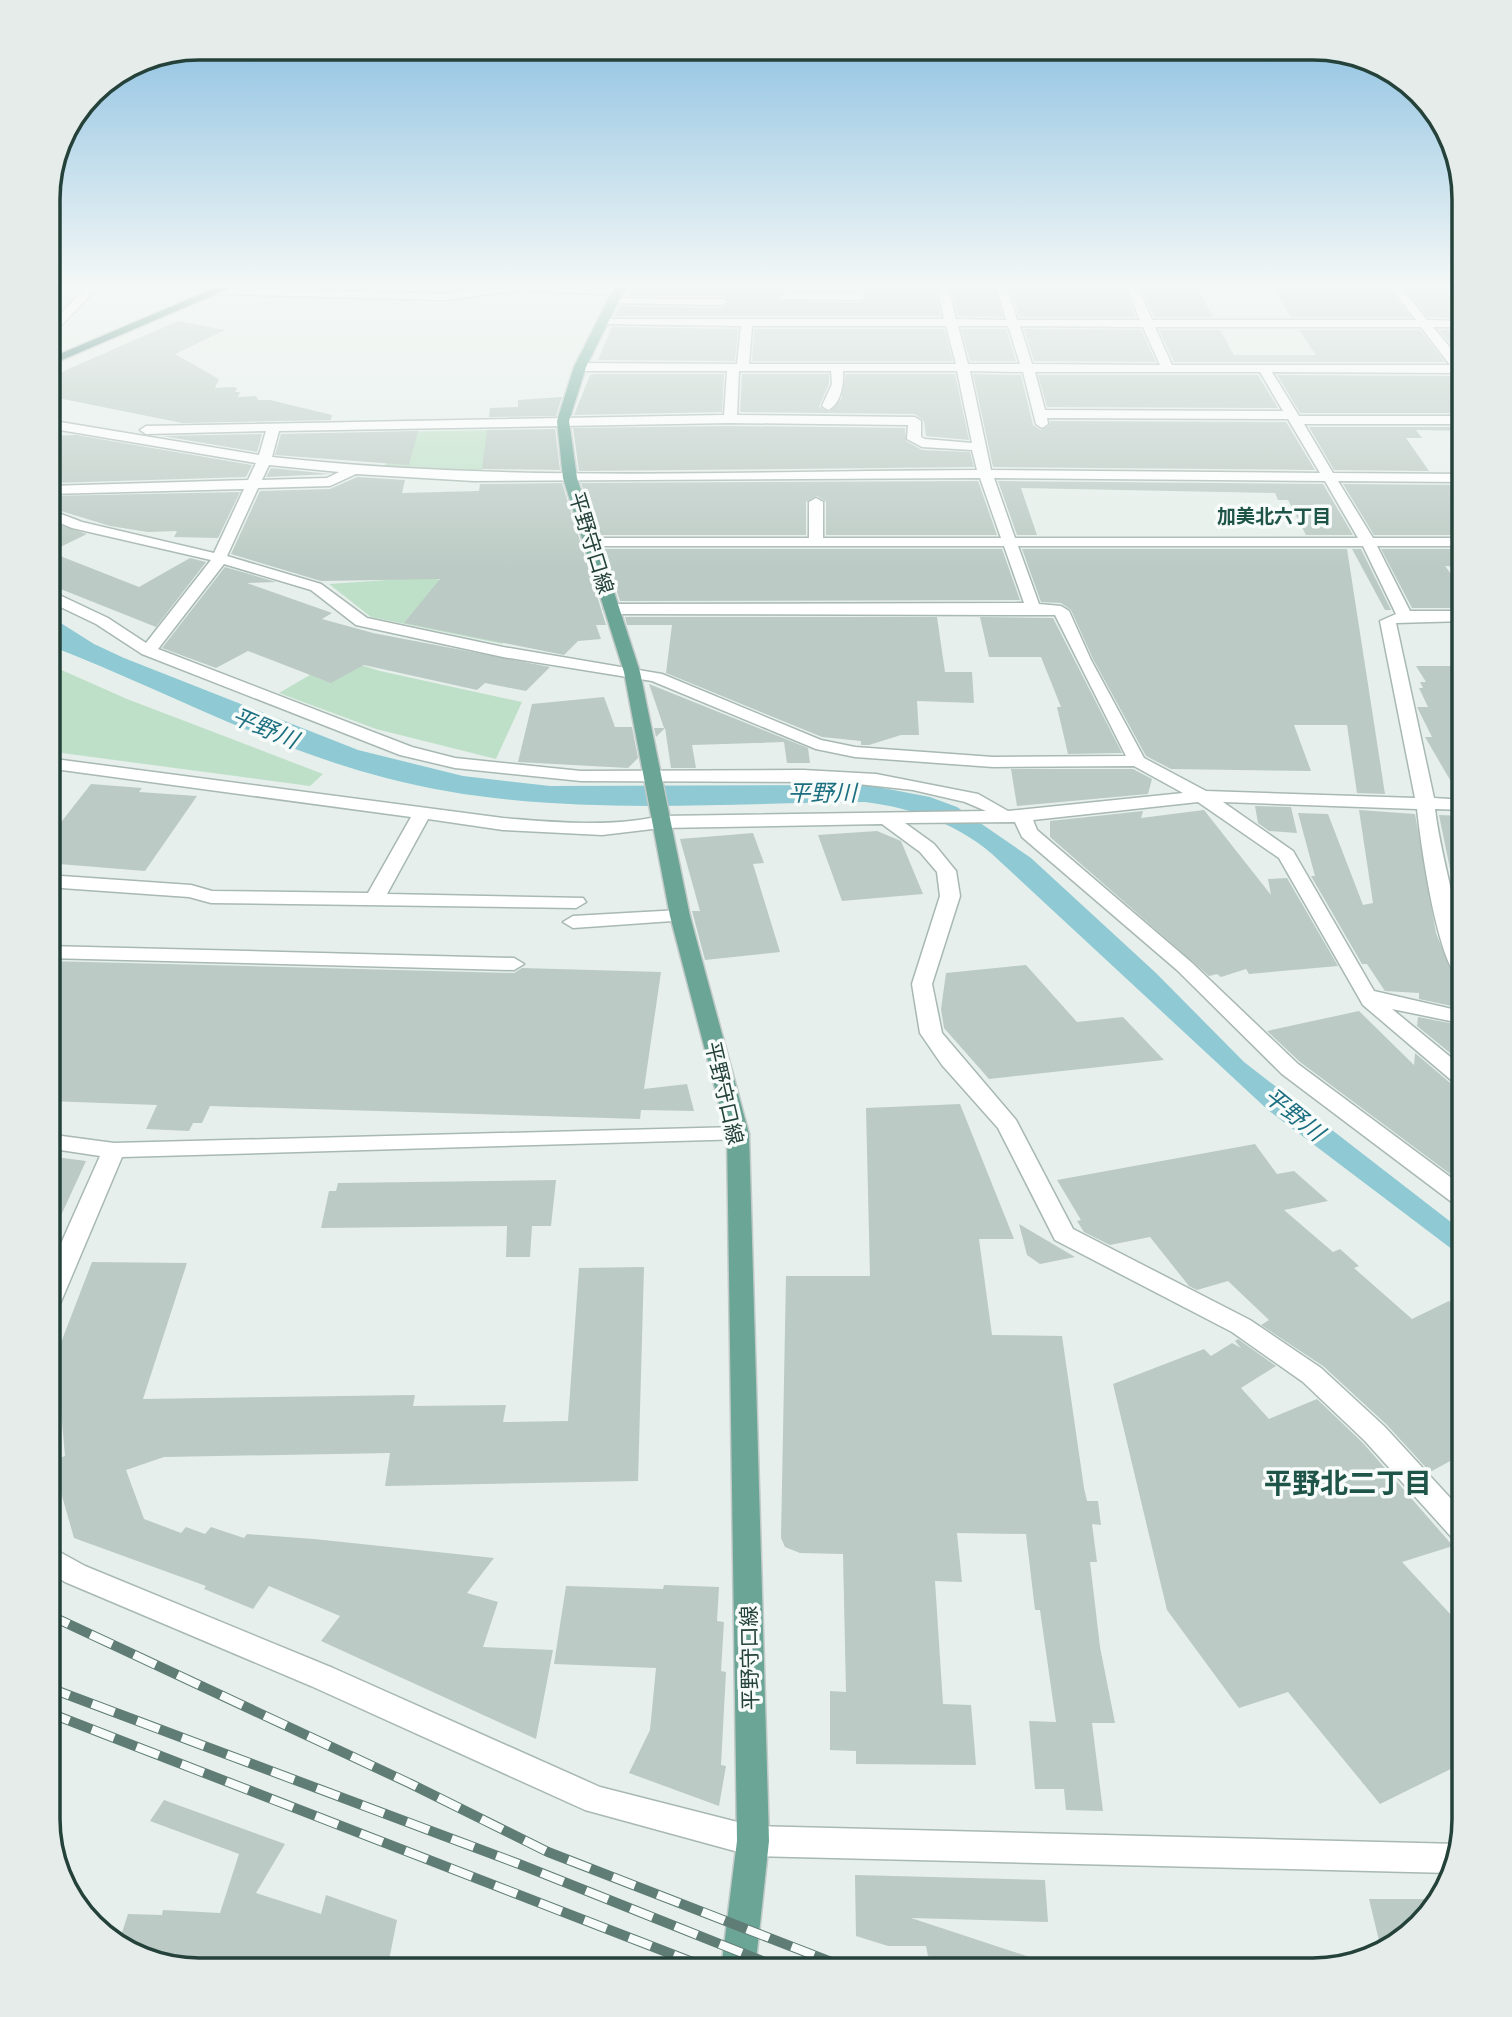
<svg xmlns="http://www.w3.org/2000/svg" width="1512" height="2017" font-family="Rubik,'Noto Sans JP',sans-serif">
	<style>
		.green { fill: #bfe0c8 }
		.water { fill: #8ec9d4 }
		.building { fill: #bbcac4; fill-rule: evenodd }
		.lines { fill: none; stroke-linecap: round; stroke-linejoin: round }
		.minor-casing { stroke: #a8b8b2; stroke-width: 3 }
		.major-casing { stroke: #c2cac8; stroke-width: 3 }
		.highway-casing { stroke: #c2cac8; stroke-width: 3 }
		.minor { fill: #fff; fill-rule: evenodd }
		.major { fill: #6aa596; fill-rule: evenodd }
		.highway { fill: #2f6f62; fill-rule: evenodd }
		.rail-casing { stroke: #5f7d75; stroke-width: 10 }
		.rail { stroke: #f7fbf9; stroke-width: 8; stroke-dasharray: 24; stroke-linecap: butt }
		.labels { text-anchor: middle; stroke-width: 7; stroke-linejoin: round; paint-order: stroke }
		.far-neighbourhood-label { font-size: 19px; font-weight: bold; fill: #1f5548; stroke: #f7fbf9 }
		.street-label { font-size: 21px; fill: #24423a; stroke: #f7fbf9 }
		.water-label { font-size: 23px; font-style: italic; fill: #1c6f80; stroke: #f7fbf9 }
		.near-neighbourhood-label { font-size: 28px; font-weight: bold; fill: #1f5548; stroke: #f7fbf9 }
		.rim { fill: none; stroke: #24423a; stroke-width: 3.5 }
	</style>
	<rect width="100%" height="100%" fill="#e6efeb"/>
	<path class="green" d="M488,430l-6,41 -97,-5 9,-34z
		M432,577l66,28 5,39 -132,-27 -42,-33z
		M339,658l41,13 142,31 -26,57 -120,-30 -97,-36z
		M48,664l79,35 196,75 -13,12 -263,-35z"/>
	<path class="water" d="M48,615l46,29 30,14 234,92 105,26 87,10 317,-1 63,12 27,10 74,51 125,115 88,89 221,171v26l-197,-149 -276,-256c-36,-31 -80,-46 -127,-52 -160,1 -323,17 -479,-24 -117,-30 -226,-90 -338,-133z"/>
	<path class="building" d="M631,288h303l7,28h-326l6,-10 101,2 8,-5 -8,-7h-93zM786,291h74l8,7 -8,5 -80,-2 -3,-4z
		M951,288h44l8,29 -45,-1z
		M1011,288l114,2 11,27h-117z
		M1273,288l117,3 21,26h-120z
		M1142,289l56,1 15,27h-59z
		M1407,291h58v27l-37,-1z
		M178,321l47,9 -50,24 44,25 -4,9 18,-1 4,1 -2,4h5l-2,5 18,-1 2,4h12l62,15 -1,5 -149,3 -134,-27v-18z
		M612,327l126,2 -3,32 -137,-1z
		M754,329h190l9,32h-201z
		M961,329h45l10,32h-46z
		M1024,329l117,1 15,32 -122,-1z
		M1159,330h61l14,25h82l-17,-25h121l25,32h-271z
		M1439,330h26v31z
		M595,374h129l-2,38 -148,3 16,-40z
		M742,374h87v10l-10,23 10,5 12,-13 5,-25h109l14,66 -43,-4 -2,-15 -9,-7 -175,-2z
		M973,374l48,1 12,50 8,5 8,-4 1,-5 236,1 29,48 -322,-3z
		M1038,375h220l20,33 -231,-1z
		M1277,375l178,1 6,3h-4l8,9v25h-165z
		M562,397l-6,19 -67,1 1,-9 28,-1v-7z
		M730,426l175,2 1,13 16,9 48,2 4,15 -395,4 -6,-43z
		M1309,427h156v4l-49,-1 6,8h-16l23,33 -95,-1z
		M555,429l5,41 -78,-1 5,-39z
		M418,431l-9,34 -134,-10 6,-21z
		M262,434l-5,18 -95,-16z
		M76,435l176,30 -6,12 -193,6 7,-11 -12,1v-37z
		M271,468l59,6 -64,3z
		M357,477l48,3 -3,13 77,-2 1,-7 82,-1 44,142h-10l5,14 -23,2 -14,14 -160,-32 36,-44 -119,2 -90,-27 29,-63 70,-2z
		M978,481l19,54h-171v-33l-9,-6 -11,6v33h-208l-17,-52z
		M998,481l325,3 30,51h-47l-18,-35h-10l-3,-7 -254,-5 16,47h-20z
		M1343,484l122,1v50h-91z
		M240,492l-22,46 -44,-1 3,-6 -29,1 -38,-6 -62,-19v-11z
		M48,521l39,13 -37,18 89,35 51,-29 16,4 -50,65 -108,-43z
		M603,549h399l18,51 -400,1z
		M1022,549h325l38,245 -28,-1 -10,-68h-53l17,46 -140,-2 -25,-13 -53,-97 -22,-49 -10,-7 -20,-1z
		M1352,549h9l30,61h-6z
		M1381,549h84v18l-20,-1 20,27v15h-53z
		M225,567l51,15 -29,1 85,30 -10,6 51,14 177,34 -24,24 -41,-8 -8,7 -113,-25 -33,18 -83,-32 -32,17 -54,-20z
		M625,617h312l8,55h27l2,31 -57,-2 2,34h-18l-32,10h-8v-4l-39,-4 -156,-64 6,-48h-45z
		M980,617l73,1 69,135 -54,1 -11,-47h4l-20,-50h-52z
		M1416,666h49v131h-5l-35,-60h7l-15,-30h11l-9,-19h4l-3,-6h6z
		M649,684l159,64 2,15h-23l-3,-21 -92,3 4,23h-25l-6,-40 -9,9 -2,-9h10z
		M604,697l11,30h17l6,31 -10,10 -110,-6 14,-58z
		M1011,769h122l19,10 -4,15 -131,12z
		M91,784l51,4 -3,4 58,4 -52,75 -98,-8v-23z
		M1255,806l36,1 6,26 -28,-2 -11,-8z
		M1204,810l67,85 -3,-16 19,-1 51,88 -89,8 -3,-5 -25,8 -4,-3 -8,2 -159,-139v-16l93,-10 -2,7z
		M1359,810l56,4 21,119 17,43 12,9v24l-46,-10v-6l-34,-2 -18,-27h-5l-51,-88h4l-17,-63 30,1 35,91 10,-2z
		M1439,815l26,1v131l-5,-29z
		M877,831l24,10 22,53 -81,7 -24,-66z
		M753,833l11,30 -11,1 27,88 -75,8 -13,-49h8l-20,-72z
		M47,961l467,12 8,-5 139,4 -17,117 43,-5 7,27 -53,-1 -1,9 -430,-13 -8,17h-9l-4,8 -43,-2 11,-24 -110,-4z
		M1026,965l51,57 46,-5 41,43 -175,19 -45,-51 -3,-19 5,-36z
		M1359,1011l55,54 1,-12 40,34 10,2v96l-165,-123 -33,-31z
		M1418,1017l47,9v39l-48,-39z
		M960,1104l54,135h-35l13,96 70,1 22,152 3,13h11l3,24 -9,-1 5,38h-7l10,85 15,76h-23l11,88 -37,-1 -2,-21h-29l-6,-68 27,1 -16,-112h-5l-9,-76 -69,-1 5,49 -27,-1 8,123 28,1 5,60 -120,-1v-13l-26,-1v-59l16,1 -3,-138 -43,-1 -15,-6 -4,-9 5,-262h84l-4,-168z
		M1255,1144l22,30 17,-3 34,30 -44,9 49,42 7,-3 19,17 -5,2 58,51 37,-18 16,13v139l-35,19 -43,-47 -64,-59 -62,-41 8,-5 -41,-39 -31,9 -8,-4 -39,-49 -40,8 -26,-13 -7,-11 4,-1 -24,-40z
		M47,1156l39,5 -39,85z
		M556,1180l-5,46h-19l-2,31h-24l1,-31 -186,2 8,-37h7l2,-8z
		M1019,1224l56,33 -35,7 -13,-9z
		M92,1262l95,1 -44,136 272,-4 -2,11 93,-1 -3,17 65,-1 11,-153 65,-1 -6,214 -253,5 5,-33 -226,4 -38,13 18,49 37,14 5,-6 19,7 6,-7 33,11 3,-4 67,5 180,19 -27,35 31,9 -15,45 70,3 -17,89 -215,-98 19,-25 -71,-30 -16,23 -49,-20 2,-3 -132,-48 -22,-77 13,-5 -5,-56h-13v-21z
		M1238,1339l38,27 -35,22 28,31 48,-20 46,44 90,103 -51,16 63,68v132l-85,42 -92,-112 -49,16 -72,-98 -54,-226 91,-35 7,7 21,-13 9,5 -6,-7z
		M664,1585l55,2 -2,34 7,1 -3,49 5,1 -5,93 5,1 -7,40 -90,-33 21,-43 6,-62 -102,-4 12,-78 97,3z
		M164,1800l121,44 -29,49 65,21 5,-19 71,25 -10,50h-189l-75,-20 -5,-5 10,-31 34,1 1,-5 57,3 19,-59 -89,-33z
		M855,1875l190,5 3,42 -137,-4 143,47 -1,5h-83l-42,-14 -2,-10h-38l-32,-10z
		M1369,1899h70l-42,45 -16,5z"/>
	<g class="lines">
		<defs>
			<path id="minor" d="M85,288h12l-45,47 -4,1v-9z
				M217,288l227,6 43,-6h124l12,4 -5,3 -96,-5 -78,10 -224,-6 -5,-3z
				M937,288h11l8,31 50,1 -9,-32h11l9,32h123l-13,-32h11l14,32h264l-25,-32h11l25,32 38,1v6h-32l32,38v13l-9,-5 -184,-1 27,44h166v8h-161l29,49 132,1v8l-127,-1 35,57h92v8h-88l33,65h55v10l-69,2 38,175 31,2v10l-30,-1c7,58 30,118 30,174 -27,-7 -45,-146 -48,-174l-194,-7 70,49 81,140 91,21v12l-73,-15 73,60v18l-8,-2 -94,-80 -84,-147 -81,-56 -165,18 4,10 154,132 107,102 167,124v20l-8,-2 -175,-132 -105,-104 -155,-133 -7,-15 -110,1 29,21 22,27 4,25 -28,88 10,49 74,87 57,109 177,91 71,48 64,59 80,87v30l-10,-3 -90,-100 -62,-59 -71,-50 -177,-92 -57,-112 -56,-63 -22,-32 -8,-49 28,-88 -3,-24 -17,-20 -38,-28 -221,4 -59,7 -99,-5 -75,-11 -41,75 196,4 3,4 -10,6 -365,-5 -22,-6 -142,-10v-12l144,10 21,6 156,2 43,-76 -364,-49v-10l456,60c53,4 105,10 158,-2l325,-5 -21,-9 -52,-12 -73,-8 -259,-1 -126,-13 -55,-13 -258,-101 -46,-30 -48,-23v-10l5,1 55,26 38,25 65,-83 -139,-32 -24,-10v-9l34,13 132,31 30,-64 -196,5v-8l200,-6 8,-17 -208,-35v-8l211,35 7,-24 -120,3 -6,-4 6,-4 578,-11 3,-44h-147l-6,-4 6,-4 157,1 4,-38 -141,-2 -2,-2 6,-3h340zM752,326h194l10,38h-207zM958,326h50l12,38h-52zM1020,326l123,1 17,38 -128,-1zM1155,327h266l29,38h-278zM739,371h92l1,13 -10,22 6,4c13,-6 16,-26 15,-39h114l15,72 -47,-4 -4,-2v-16l-6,-4 -178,-2zM970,371l53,1 13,52 6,4 6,-4 -1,-6 241,1 32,54 -329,-3zM1035,372h225l23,39 -238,-1zM730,423l178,2 -1,14 15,8 50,3 5,20c-235,1 -471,13 -705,-13l7,-26zM269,465l70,7 -12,6 -65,2zM356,474l118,7 506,-3 21,60h-178v-36l-7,-4 -7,4v36h-219l-7,4 7,4h414l20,57 -412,1 -8,5 8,5 443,1 71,141 -133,1 -138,-10 -34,-7 -159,-66 -159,-27 -136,-29 -46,-34 -94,-28 31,-68 72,-2zM994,478l331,3 33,57h-343zM1018,546h345l33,68 -16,7 35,177 -209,-7 -62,-33 -53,-98 -22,-49 -8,-5 -22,-2zM224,564l87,26 45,35 147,32 149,24 164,68 39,8 138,10 141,-1 49,27 -175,18 -30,-17 -102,-20 -73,-4 -222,1 -126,-13 -43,-11 -254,-98z
				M786,294h74l6,3 -6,3 -78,-1 -2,-2z
				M614,298l108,1 6,3 -6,3 -112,-2v-4z
				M680,910l10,6 -3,4 -114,8 -10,-6 10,-6z
				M47,946l467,12 10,6 -10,6 -467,-12z
				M738,1127l8,2 3,5 -3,5 -624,18 -62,147 -4,6 -9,3v-38l53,-119 -53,-8v-14l67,9z
				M47,1545l38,21 248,102 267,119 153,39 705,18 -8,29 -697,-17 -168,-46 -274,-124 -246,-104 -18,-11z"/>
			<path id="major" d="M614,288h11l-39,79 -17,54 8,57 63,194 50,244 59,218 20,707 -14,129h-34l16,-129 -10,-707 -57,-218 -46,-244 -61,-194 -6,-57 17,-54z"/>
			<path id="highway" d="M215,288h15l-182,78v-7z"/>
		</defs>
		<use href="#minor" class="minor-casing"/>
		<use href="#major" class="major-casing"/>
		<use href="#highway" class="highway-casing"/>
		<use href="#minor" class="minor"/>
		<use href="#major" class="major"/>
		<use href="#highway" class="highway"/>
		<defs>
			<path id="rail" d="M47,1614l364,170 137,68 304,118
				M47,1687l472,177 266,106
				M47,1712l666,258"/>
		</defs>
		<use href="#rail" class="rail-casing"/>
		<use href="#rail" class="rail"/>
	</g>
	<linearGradient id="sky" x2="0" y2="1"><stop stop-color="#84bce0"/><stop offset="0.5" stop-color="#f4f8f6"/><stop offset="1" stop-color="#f4f8f6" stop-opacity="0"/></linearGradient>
	<rect width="1512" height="571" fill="url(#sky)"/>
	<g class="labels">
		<g class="far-neighbourhood-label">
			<text x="1274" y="523">加美北六丁目</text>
		</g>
		<g class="street-label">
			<text transform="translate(591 543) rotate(73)" y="7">平野守口線</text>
			<text transform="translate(724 1093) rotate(77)" y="7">平野守口線</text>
			<text transform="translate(750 1658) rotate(-91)" y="7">平野守口線</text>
		</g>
		<g class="water-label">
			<text transform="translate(265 728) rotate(23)" y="8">平野川</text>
			<text x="822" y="801">平野川</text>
			<text transform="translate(1294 1114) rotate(39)" y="8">平野川</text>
		</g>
		<g class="near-neighbourhood-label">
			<text x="1348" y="1493">平野北二丁目</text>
		</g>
	</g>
	<path d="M0 0H1512V2017H0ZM199 60H1313A139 139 0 0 1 1452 199V1819A139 139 0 0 1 1313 1958H199A139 139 0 0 1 60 1819V199A139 139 0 0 1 199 60Z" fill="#e6ecea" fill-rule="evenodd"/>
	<path class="rim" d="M199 60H1313A139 139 0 0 1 1452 199V1819A139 139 0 0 1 1313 1958H199A139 139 0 0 1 60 1819V199A139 139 0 0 1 199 60Z"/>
</svg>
